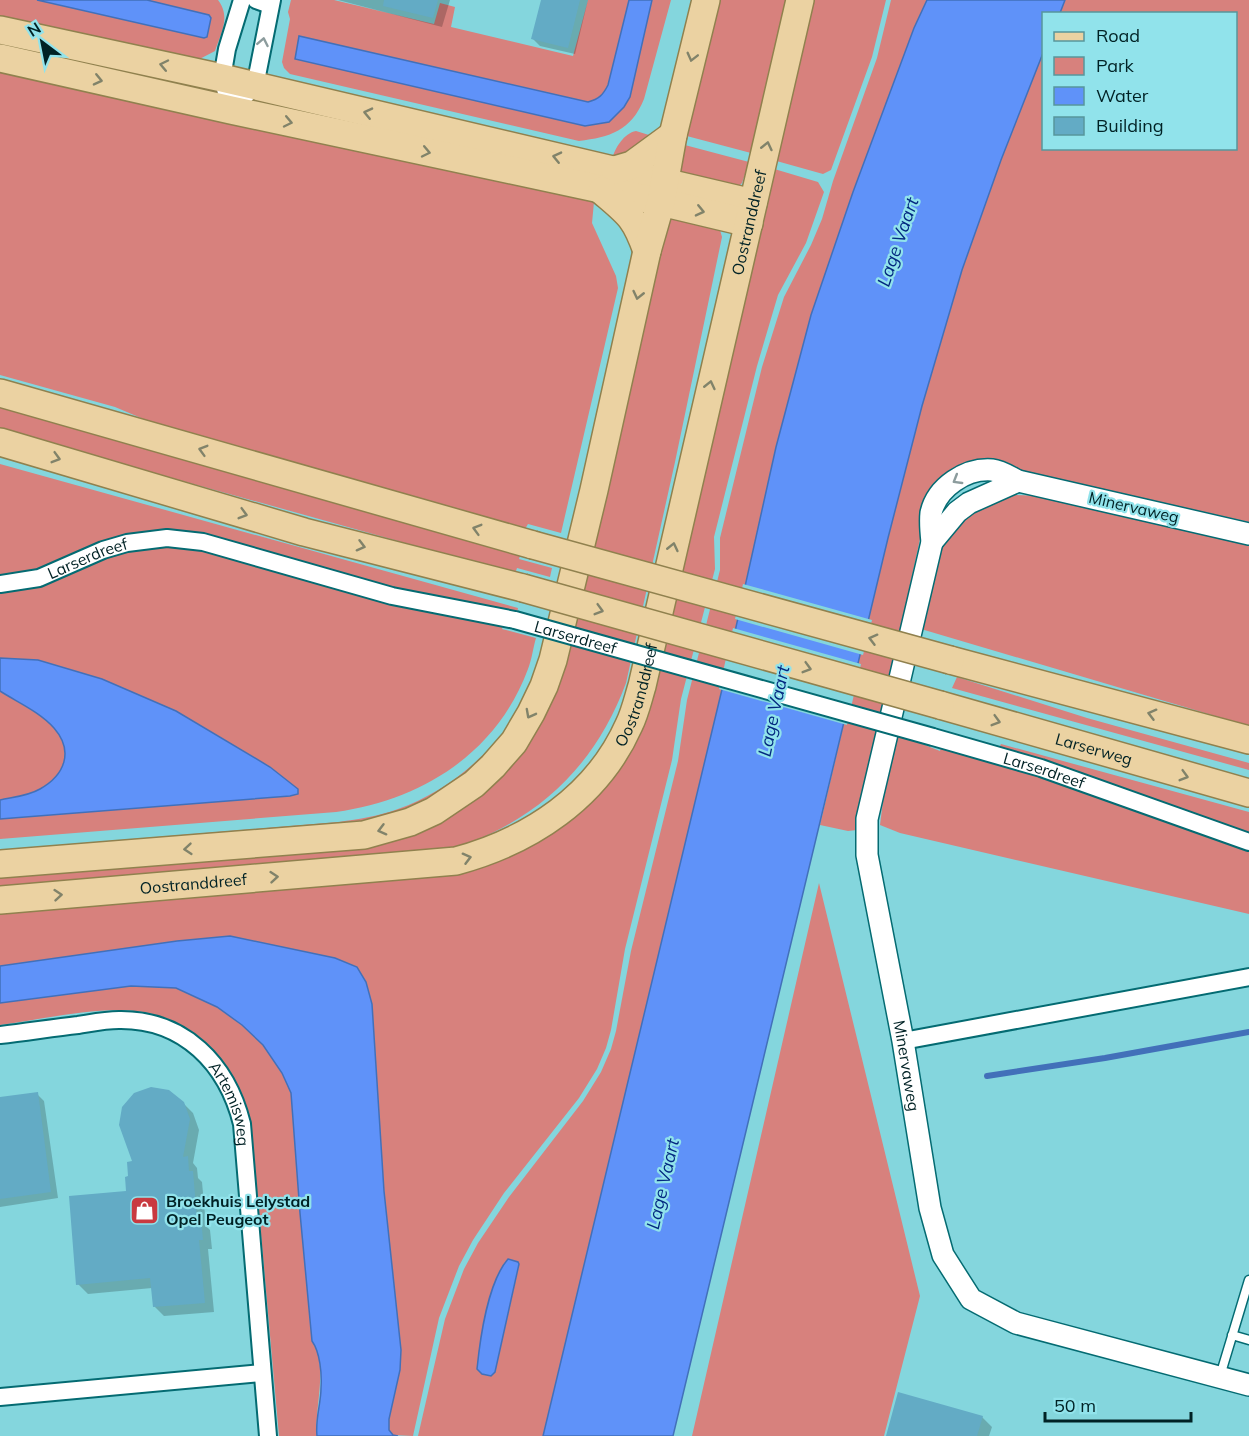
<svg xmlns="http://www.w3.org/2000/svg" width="1249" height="1436" font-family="Mulish,sans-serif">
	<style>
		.green { fill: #d7817d; fill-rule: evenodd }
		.water { fill: #5f92f9; stroke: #4270b9; stroke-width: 1.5 }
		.pier { fill: #84d6dd }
		.shadow { fill: #0003 }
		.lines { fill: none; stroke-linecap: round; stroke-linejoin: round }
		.stream { stroke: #4270b9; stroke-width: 6 }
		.building { fill: #63abc5 }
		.service-casing { stroke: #046b72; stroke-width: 11 }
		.minor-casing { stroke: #046b72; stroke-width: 20 }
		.tertiary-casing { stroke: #046b72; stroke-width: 24 }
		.primary-casing { stroke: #90814e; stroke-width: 30 }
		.service { stroke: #fff; stroke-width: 8 }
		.minor { stroke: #fff; stroke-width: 16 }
		.tertiary { stroke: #fff; stroke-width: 21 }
		.primary { stroke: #ebd2a2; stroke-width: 27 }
		.minor-bridge-casing { stroke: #046b72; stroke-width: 20; stroke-linecap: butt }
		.primary-bridge-casing { stroke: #90814e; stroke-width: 30; stroke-linecap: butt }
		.minor-bridge { stroke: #fff; stroke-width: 16 }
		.primary-bridge { stroke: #ebd2a2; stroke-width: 27 }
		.oneway { stroke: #8c9c9d }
		.oneway2 { stroke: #81836a }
		.labels { text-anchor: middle; stroke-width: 4.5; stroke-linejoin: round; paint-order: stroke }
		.street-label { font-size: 16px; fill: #002225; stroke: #91e3eb }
		.poi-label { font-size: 16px; font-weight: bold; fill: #002225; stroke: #91e3eb; text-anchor: start }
		.water-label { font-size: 18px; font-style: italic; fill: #032880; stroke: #91e3eb }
	</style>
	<rect width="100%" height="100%" fill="#84d6dd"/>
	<path class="green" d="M0,0h37l167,38 5,-23 -62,-15h71c13,17 3,33 -3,51l-23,12 -192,-45z
		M291,0h43l100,24 6,-21 15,4 -4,20 122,29 15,-56h41l-21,85c-5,10 -9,14 -20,17l-289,-66 -3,23 289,67 24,-4 15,-15 28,-107h19l-27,99c-13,32 -34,38 -65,42l-289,-67 -6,-6 -2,-6 8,-43 -2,-7z
		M719,0h67l-35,153 -68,-18z
		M811,0h75l-14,57 -41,113 -8,4 -50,-14z
		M891,0h36l-13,28 -61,164 -42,123 -35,132 -52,234 -181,755h-125l27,-117 19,-50 14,-26 31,-46 74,-96 18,-29 10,-23 5,-18 15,-80 47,-190 9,-61 33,-130v-32l42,-171 22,-70 27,-52 11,-26 11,-38 44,-123zM517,1262l2,3 -24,107 -4,4 -14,-7c4,-37 13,-69 26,-104z
		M1065,0h184v522l-243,-54 -78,34 -71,328 -9,1 -28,-6c44,-185 83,-373 142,-555 23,-73 53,-145 81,-217l1,95h192v-134l-176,-1z
		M0,63l594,139 -2,21 24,53 2,12 -57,245 -33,-9 -3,5 -11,-2 -354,-101 -45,-19 -115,-32z
		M636,131l13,4 -17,16 -20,8c3,-11 12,-26 24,-28z
		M681,144l68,18 -7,21 -5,5 -63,-11z
		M771,168l47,14 6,10 -18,51 -28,52 -21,71 -43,171 1,32 -34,130 -9,61 -47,189 -14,81 -5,18 -9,21 -18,29 -75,95 -31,47 -14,26 -20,52 -26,118 -20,-1 -4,-5v-11l12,-69 -17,-159 -12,-187 -6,-22 -9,-15 -22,-9 -105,-22 -53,5 -177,25v-60l464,-42 150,-101z
		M667,216l51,7 4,14 -47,225 -49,221c-33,89 -96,144 -187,170l-439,40v-23l360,-29 163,-97z
		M0,406l512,145 8,5 -1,3 33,9 -2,9 -33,-9 -1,3 -14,-1 -502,-140z
		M0,464l518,144 -1,5 -93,-17 -235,-65 -18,-1 -39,4 -22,5 -77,32 -33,5z
		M1015,495l27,1 207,47v183l-328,-97 18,-76c6,-13 16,-30 28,-38 12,-10 32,-17 48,-20z
		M168,545l33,4 302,77 -1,3 34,9c-3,10 -4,21 -8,31 -31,84 -106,131 -192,143l-336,27v-20l290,-23 8,-5 -28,-24 -94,-56 -74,-32 -64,-19 -38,-2v-66l41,-7 80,-33z
		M544,640l4,2 -10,35 -36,65 -55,51 -60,27 -387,38v-8l339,-28c20,-3 40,-6 59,-13 58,-20 117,-74 137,-133 4,-12 6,-24 9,-36z
		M957,677l130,41 162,45v7l-297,-82z
		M0,691c17,11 40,21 54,37 20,23 11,47 -14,61 -12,7 -26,8 -40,11z
		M897,734l43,17 1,-3 93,25 215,77v64l-349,-81 -20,-8 4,-32z
		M1001,744l248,68v22l-250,-86z
		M819,883l101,413 -36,140h-192z
		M131,986l45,2 41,19 25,18 21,20 19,28 9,20 9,120 12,128c17,25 2,66 5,95h-38l-28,-314c-15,-65 -63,-112 -132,-112 -39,0 -81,10 -119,15v-22z"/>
	<path class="water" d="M37,0h110l62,15 2,3 -4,19 -3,1z
		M629,0h23l-22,97 -6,10 -15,15 -24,4 -290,-67 4,-23 289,66c11,-3 15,-7 20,-17z
		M927,0h138l-5,13 -16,1 -1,39 -42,107 -39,110 -40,136 -34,132 -215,898h-130l181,-755 52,-234 35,-132 42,-123 61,-164z
		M0,658l38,2 64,19 74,32 94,56 28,22v5l-8,2 -290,23v-19c14,-3 28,-4 40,-11 25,-14 34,-38 14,-61 -14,-16 -37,-26 -54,-37z
		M230,936l105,22 22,9 9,15 6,22 12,187 17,159 -1,20 -11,49v11l4,5 5,1h-81c-2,-17 4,-32 4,-48 1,-14 -1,-36 -9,-47l-12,-128 -9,-120 -9,-20 -19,-28 -21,-20 -25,-18 -41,-19 -45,-2 -131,17v-37l177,-25z
		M508,1259l10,3 1,2 -24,108 -4,4 -9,-2 -5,-5c3,-30 11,-87 31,-110z"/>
	<path class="pier" d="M743,584l129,36 -9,35 -128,-36z
		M733,628l128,36 -14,61 -128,-36z"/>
	<path class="shadow" d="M338,0h112l-8,27z
		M542,0h46l-13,54 -35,-8 -7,-7z
		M37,1094l7,7 14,97 -58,9v-108z
		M183,1103l10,10 6,17 -6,33 4,5 1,10 4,4 4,44 4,4 2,19h-4l6,63 -50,4 -10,-10 -2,-18 -64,6 -10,-10 50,-91 6,-30z
		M982,1417l10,10 -3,9h-101z"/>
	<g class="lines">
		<path class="stream" d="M987,1076l118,-18 144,-26"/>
	</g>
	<path class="building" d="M384,0h54l-5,18 -50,-12z
		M541,0h39l-12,48 -37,-9z
		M151,1087l18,3 15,12 6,17 -7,38 5,-1 1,15h4l4,48 4,-1 2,22h-4l6,63 -52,4 -3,-29 -74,7 -7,-89 57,-5 -1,-14 3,-1 -1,-14 5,-1 -13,-36 3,-18 12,-14z
		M38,1092l13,100 -51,7v-102z
		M898,1392l85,24 -6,20h-91z"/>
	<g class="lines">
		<defs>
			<path id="service" d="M1232,1335l17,5
				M1220,1376l29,-96"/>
			<g id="minor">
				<path d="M242,0l-15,49 -5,29 9,32 24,-24 17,-86"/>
				<path d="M256,0l14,5"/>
				<path id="s1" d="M0,584l39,-6 64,-28 24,-7 40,-5 36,4 189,54 123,24"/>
				<path id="s2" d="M933,737l108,31 208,74"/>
				<path id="s3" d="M0,1035c26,-3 52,-7 78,-10 13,-2 27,-5 41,-5 65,-1 108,44 123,104l26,312"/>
				<path d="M903,1041l346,-64"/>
				<path d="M0,1397l262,-24"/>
			</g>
			<g id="tertiary">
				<path id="s4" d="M1249,534l-231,-53c-8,-4 -17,-10 -26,-11 -26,-2 -55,17 -61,43 -1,9 0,20 1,29l-65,277v36l36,186 27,167 13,47 28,44 45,24 233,62"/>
				<path d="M932,542l25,-30 12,-9 49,-22"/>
			</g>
			<g id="primary">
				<path d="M0,30l222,48 531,125"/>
				<path d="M0,58l231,52 430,92 88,21"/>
				<path d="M615,170l17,-5 41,-30"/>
				<path d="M602,191c27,23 33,26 45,60"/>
				<path d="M0,393l533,152"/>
				<path d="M0,442l304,90 219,56"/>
				<path d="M950,660l299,80"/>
				<path id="s5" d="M940,705l309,88"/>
				<path d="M0,864l364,-29 46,-13 24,-11 40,-27 19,-18 21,-24 17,-29 13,-27 9,-26 41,-170 53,-239 14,-49 12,-67 33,-135"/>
				<path id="s6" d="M0,900l456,-39c74,-20 141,-64 173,-136 6,-12 9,-26 13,-39l158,-686"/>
			</g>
		</defs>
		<use href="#service" class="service-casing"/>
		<use href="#minor" class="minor-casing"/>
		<use href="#tertiary" class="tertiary-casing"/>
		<use href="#primary" class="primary-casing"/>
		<use href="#service" class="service"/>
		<use href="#minor" class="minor"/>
		<use href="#tertiary" class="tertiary"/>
		<use href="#primary" class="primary"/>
		<defs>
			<g id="minor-bridge">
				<path id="s7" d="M515,620l418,117"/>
			</g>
			<path id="primary-bridge" d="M533,545l417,115
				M523,588l417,117"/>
		</defs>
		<use href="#minor-bridge" class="minor-bridge-casing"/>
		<use href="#primary-bridge" class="primary-bridge-casing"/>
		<use href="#minor-bridge" class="minor-bridge"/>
		<use href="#primary-bridge" class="primary-bridge"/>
	</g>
	<defs><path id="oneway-chevron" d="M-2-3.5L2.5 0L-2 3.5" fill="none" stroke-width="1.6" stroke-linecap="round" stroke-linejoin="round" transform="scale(1.5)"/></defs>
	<g class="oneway">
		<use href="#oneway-chevron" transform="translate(263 42) rotate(-79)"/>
		<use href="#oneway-chevron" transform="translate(957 480) rotate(149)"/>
	</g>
	<g class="oneway2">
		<use href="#oneway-chevron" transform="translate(692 57) rotate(104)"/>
		<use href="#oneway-chevron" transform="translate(164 65) rotate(-168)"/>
		<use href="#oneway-chevron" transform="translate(98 80) rotate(13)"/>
		<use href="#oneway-chevron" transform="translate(368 113) rotate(-167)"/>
		<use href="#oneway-chevron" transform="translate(288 122) rotate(12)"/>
		<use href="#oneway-chevron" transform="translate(767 146) rotate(-77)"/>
		<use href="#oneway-chevron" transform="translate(426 152) rotate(12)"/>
		<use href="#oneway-chevron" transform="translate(557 157) rotate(-167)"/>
		<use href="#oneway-chevron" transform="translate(700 211) rotate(13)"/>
		<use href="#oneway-chevron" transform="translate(638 295) rotate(103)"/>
		<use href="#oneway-chevron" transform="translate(710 385) rotate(-77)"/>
		<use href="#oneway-chevron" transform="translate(203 450) rotate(-164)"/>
		<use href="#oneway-chevron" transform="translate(56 458) rotate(16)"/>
		<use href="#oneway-chevron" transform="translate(243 514) rotate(16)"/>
		<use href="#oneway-chevron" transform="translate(477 529) rotate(-164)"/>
		<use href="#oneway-chevron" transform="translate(361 546) rotate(15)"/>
		<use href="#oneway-chevron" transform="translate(673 547) rotate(-77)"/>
		<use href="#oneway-chevron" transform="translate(599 610) rotate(16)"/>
		<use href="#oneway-chevron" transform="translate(873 639) rotate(-165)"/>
		<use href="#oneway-chevron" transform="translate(807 668) rotate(16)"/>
		<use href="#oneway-chevron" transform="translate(530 714) rotate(118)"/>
		<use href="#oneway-chevron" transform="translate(1152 714) rotate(-165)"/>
		<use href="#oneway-chevron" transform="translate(996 721) rotate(16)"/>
		<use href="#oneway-chevron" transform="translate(1184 776) rotate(16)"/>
		<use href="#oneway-chevron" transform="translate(382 830) rotate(165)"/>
		<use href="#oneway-chevron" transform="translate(188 849) rotate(175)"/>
		<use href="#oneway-chevron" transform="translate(467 858) rotate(-15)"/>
		<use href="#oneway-chevron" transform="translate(274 877) rotate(-5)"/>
		<use href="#oneway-chevron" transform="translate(58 895) rotate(-5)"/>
	</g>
	<defs>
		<symbol id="shop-square" viewBox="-11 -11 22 22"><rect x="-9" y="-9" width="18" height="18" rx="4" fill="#c93a40" stroke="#91e3eb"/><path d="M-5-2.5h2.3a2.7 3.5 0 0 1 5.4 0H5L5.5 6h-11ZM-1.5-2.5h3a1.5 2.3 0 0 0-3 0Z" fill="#fff"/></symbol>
	</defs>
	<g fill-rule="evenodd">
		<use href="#shop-square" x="128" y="1194" width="33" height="33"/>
	</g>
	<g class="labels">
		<g class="street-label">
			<text dy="6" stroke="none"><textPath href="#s6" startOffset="1202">Oostranddreef</textPath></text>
			<text transform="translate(1134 507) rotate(13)" y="6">Minervaweg</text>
			<text dy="6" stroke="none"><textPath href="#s1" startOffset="92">Larserdreef</textPath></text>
			<text dy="6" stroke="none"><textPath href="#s7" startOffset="63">Larserdreef</textPath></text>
			<text dy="6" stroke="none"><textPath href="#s6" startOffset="716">Oostranddreef</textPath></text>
			<text dy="6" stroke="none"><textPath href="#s5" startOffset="160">Larserweg</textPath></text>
			<text dy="6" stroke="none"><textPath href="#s2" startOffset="116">Larserdreef</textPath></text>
			<text dy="6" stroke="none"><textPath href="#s6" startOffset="194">Oostranddreef</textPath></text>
			<text dy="6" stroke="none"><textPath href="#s4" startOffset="910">Minervaweg</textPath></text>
			<text dy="6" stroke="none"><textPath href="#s3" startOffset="272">Artemisweg</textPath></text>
		</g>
		<g class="poi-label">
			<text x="166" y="1207">Broekhuis Lelystad<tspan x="166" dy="18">Opel Peugeot</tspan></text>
		</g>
		<g class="water-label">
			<text transform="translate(898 242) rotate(-71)" y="6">Lage Vaart</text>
			<text transform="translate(774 711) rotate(-78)" y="6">Lage Vaart</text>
			<text transform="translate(663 1184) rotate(-77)" y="6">Lage Vaart</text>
		</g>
	</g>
	<rect x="1042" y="12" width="195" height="138" fill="#91e3eb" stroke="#57969c" stroke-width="1.5"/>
	<rect x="1054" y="32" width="30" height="9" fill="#ebd2a2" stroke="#57969c" stroke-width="1.5"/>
	<text x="1096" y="42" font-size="18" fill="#002225">Road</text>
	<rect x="1054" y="57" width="30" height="18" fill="#d7817d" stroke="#57969c" stroke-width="1.5"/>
	<text x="1096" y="72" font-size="18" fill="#002225">Park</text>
	<rect x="1054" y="87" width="30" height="18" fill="#5f92f9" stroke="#57969c" stroke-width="1.5"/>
	<text x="1096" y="102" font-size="18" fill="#002225">Water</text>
	<rect x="1054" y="117" width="30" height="18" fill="#63abc5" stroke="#57969c" stroke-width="1.5"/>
	<text x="1096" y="132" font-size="18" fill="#002225">Building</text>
	<g transform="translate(42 42) rotate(328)" stroke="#91e3eb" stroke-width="4.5" paint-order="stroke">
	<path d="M0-4.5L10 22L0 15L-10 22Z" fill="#002225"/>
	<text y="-9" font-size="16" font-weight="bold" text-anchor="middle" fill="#002225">N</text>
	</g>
	<path d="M1045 1412v9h146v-9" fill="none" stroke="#002225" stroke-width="3"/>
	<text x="1054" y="1412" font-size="18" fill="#002225" stroke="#91e3eb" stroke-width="4.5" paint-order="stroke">50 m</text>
</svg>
